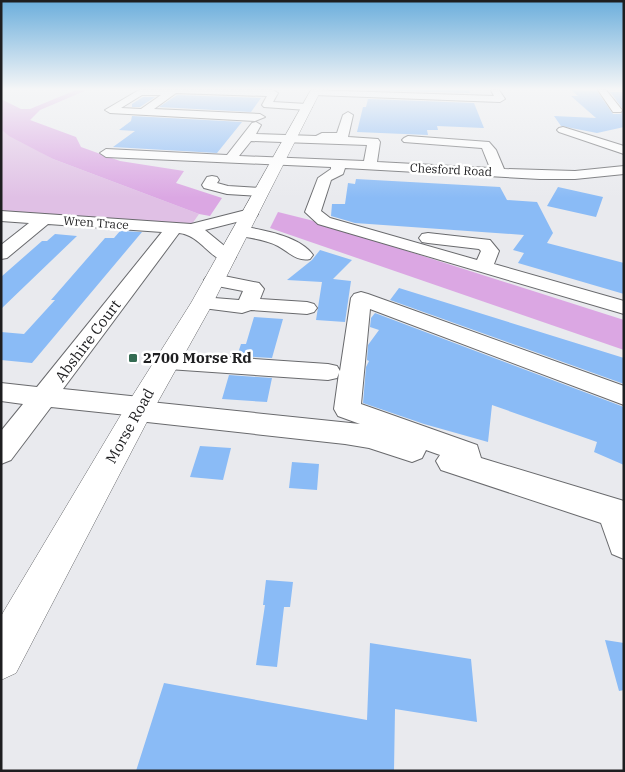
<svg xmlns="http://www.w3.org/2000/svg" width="625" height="772" font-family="'IBM Plex Serif',serif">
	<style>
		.green { fill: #e0c0e5 }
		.forest { fill: #dba7e3 }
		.building { fill: #8abbf6 }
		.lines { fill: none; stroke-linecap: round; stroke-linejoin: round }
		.minor-casing { stroke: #696a6d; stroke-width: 2 }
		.major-casing { stroke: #696a6d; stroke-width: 1 }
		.minor { fill: #fff; fill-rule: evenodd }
		.major { fill: #fff; fill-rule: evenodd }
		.poi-dot { fill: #346b52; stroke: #fff; stroke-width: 2 }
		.labels { text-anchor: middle; stroke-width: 5; stroke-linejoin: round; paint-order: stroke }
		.far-street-label { font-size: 12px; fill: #1e1e20; stroke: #fff }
		.street-label { font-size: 15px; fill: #1e1e20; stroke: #fff }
		.poi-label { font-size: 15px; font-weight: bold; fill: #1e1e20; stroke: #fff; text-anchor: start }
	</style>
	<rect width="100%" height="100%" fill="#e9eaee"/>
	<path class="green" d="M1,129l52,30 146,55 -7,10 -191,-13z"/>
	<path class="forest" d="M76,90h11l-47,20 -10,10 46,17 5,10 39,14 64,10 -8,12 46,15 -12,18 -11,-2 -146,-55 -44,-23 -8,-7v-30l20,10h9z
		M278,212l32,8 314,100v30l-354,-122z"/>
	<path class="building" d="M370,90h99l1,3z
		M571,90l26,1 16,23h8l2,-5 -13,-17h14v35l-27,6 -36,-7 -7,-10 42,2 -25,-22h7z
		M177,95l84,3 -10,14 -92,-5z
		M143,97h12l-15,10h-8v-3z
		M368,99l106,4 10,25 -47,-2 1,4h-11l1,5 -71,-3 6,-25h3z
		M132,116l110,6 -25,31 -104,-6 22,-16 -16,-1 12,-9z
		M356,179l144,8 7,13 30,2 16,31 -6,10 77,20v31l-106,-31 6,-10 -11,-3 11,-15 -169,-12 -24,-7 1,-12h13l3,-21 7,1z
		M558,187l45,10 -7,20 -49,-11z
		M120,231l22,1 -110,131 -31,-3v-28l23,2 31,-34h-4l54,-62h9z
		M55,234l22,2 -76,73v-32l41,-36h5z
		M320,250l32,10 -19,19 18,2 -6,41 -29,-2 6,-38 -35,-2 25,-20z
		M399,288l225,70v26l-234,-84z
		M375,313l249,94v58l-30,-13 3,-10 -105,-37 -4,37 -64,-18 -61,-21 3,-36 3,-6 -2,-1 1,-15 11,-15 -9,-3 1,-9z
		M254,317l29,2 -11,39 -35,-2 4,-12h5z
		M229,375l43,3 -5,24 -45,-3z
		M200,446l31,2 -8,32 -33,-3z
		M292,462l27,2 -2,26 -28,-2z
		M266,580l27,2 -3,25h-6l-7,60 -21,-2 9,-60h-2z
		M605,640l19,3v47l-5,1z
		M370,643l101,16 6,63 -82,-13 -1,62h-258l28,-88 203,37z"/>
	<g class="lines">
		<defs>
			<path id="minor" d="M139,90h134l5,3 -5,9 34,2 5,3 -5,3 -43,-3 -2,-2 5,-9 -91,-3 -22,16 106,5 5,3 -10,4 -145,-8 -5,-3zM142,95h19l-20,14 -20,-1z
				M312,90l182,6 -3,-6h8l6,9 -5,3 -185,-7 -5,-3z
				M598,90h8l16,20 -1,2h-8z
				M348,112l5,3 -5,22 30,2 2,3 -3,20 113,6 -8,-20 -78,-6 -2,-2 2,-2 4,-2 81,6 7,8 8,19 71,2 49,-5v8l-49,5h-35l-195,-11 -2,6 -12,6 -10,31 9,7 147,42 4,-9 -2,-2 -51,-6 -6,-1 -3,-4 3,-4 6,-1 62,7 9,11 -5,13 130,37v13l-306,-90 -13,-12 13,-34 13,-9v-2l-225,-10 -6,-4 6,-4 121,6 25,-32 4,-1 5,3 -5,9 60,2 6,-3h15l6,-18zM251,141l116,4 -3,16 -125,-5z
				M563,127l61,19v8l-65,-22 -2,-2 2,-2z
				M212,176l5,1 2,3 -2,3 11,3 33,2 5,1 2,3 -2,3 -5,1 -34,-2 -23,-6 -2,-3 5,-8z
				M250,209l6,2 2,3 -2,3 -51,13 28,23 3,4 -3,4c-20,5 -31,-26 -54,-28l-116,156 77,8 10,5 210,22 -22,-8 -4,-7 5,-36 -2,5 -9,2 -160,-11 -8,-2 -4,-6 4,-6 8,-2 160,11 9,2 3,5 11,-73 3,-4 7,-2 7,2 256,92v19l-254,-96 -9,95 116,41 4,13 143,43v58l-12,-5 -11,-31 -160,-53 -5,-9 4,-6 -14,-5 -4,8 -10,4 -43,-14 -24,-4 -207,-23 -9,-3 -2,-3 -76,-8 -40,53 -10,4v-33l22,-27 -22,-3v-18l36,4 125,-155 -114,-8 -41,34 -6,1v-14l28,-22 -28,-2v-10l190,13z
				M241,226c22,4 59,10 72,29l-3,4c-13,3 -21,-7 -32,-13 -13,-7 -29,-8 -43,-11l-2,-4 2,-4z
				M214,274l45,9 5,6 -4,10 47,3 7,2 3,4 -3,4 -7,2 -56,-4 -9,3 -47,-6 -3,-4 3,-4 7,-2 37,3 4,-9 -36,-7 -3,-4 3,-4z"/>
			<path id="major" d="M311,90h10l-108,213 -62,111 -135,259 -15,7v-64l127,-213 63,-100z"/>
		</defs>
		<use href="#minor" class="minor-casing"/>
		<use href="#major" class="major-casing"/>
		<use href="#minor" class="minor"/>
		<use href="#major" class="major"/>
	</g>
	<linearGradient id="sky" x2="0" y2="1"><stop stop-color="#6baedc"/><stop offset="0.45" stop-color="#f5f6f7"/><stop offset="1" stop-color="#f5f6f7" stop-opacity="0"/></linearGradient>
	<rect width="625" height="198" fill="url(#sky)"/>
	<rect class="poi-dot" x="128" y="353" width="10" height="10" rx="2.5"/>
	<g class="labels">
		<g class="far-street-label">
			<text transform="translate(451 170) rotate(3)" y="4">Chesford Road</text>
			<text transform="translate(96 223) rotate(4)" y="4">Wren Trace</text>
		</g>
		<g class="street-label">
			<text transform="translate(88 341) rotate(-53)" y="5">Abshire Court</text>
			<text transform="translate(130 426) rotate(-61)" y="5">Morse Road</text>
		</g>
		<g class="poi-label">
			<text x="143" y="363">2700 Morse Rd</text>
		</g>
	</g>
	<rect width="625" height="772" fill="none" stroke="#1e1e20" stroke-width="5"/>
</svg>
